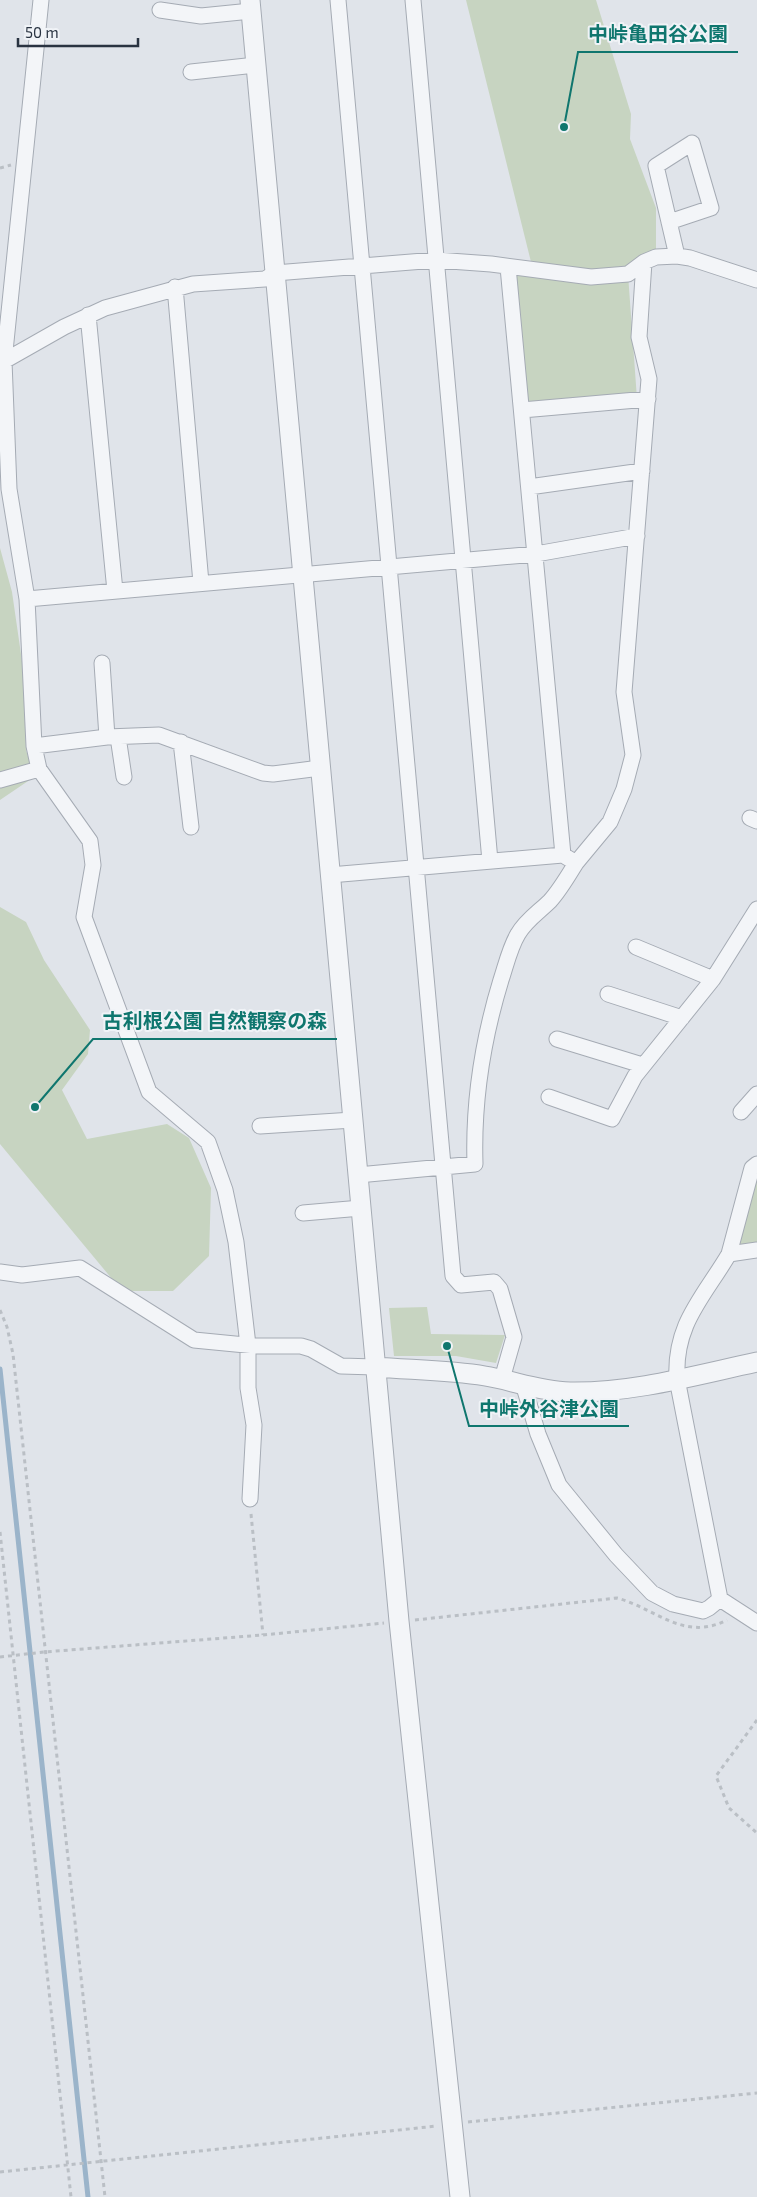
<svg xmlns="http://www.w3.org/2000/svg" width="757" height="2197" font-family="'Exo 2','Noto Sans JP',sans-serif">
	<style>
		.green { fill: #c7d4c1 }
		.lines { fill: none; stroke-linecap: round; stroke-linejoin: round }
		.stream { stroke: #9bb4ca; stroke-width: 5 }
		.minor-casing { stroke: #a5abb4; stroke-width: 17 }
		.tertiary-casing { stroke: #a5abb4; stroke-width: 21 }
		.path { stroke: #babfc5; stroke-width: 3; stroke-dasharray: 4 4; stroke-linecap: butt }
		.minor { stroke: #f3f5f8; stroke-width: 15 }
		.tertiary { stroke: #f3f5f8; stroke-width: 19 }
		.leader { fill: none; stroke: #0f766e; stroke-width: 2 }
		.callout-dot { fill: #0f766e; stroke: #f0f3f7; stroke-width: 2 }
		.callout-label { font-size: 20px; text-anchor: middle; font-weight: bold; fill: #0f766e; stroke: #f0f3f7; stroke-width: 4; stroke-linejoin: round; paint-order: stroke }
	</style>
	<rect width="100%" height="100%" fill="#e0e4ea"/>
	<path class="green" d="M466,0h130l35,114 -1,25 26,69v49l-28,17 9,125 -115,11 -14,-143 25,3z
		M0,548l12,44 11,76 3,82 8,27 -34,23z
		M0,907l26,15 18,38 46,70 -2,24 -26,36 25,49 80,-15 22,14 22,50 -2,68 -36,35h-51l-122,-147z
		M757,1164v86l-28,4z
		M427,1307l4,27 74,1 -9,28 -40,-7h-62l-5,-48z"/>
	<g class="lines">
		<path class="stream" d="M0,1369l88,828"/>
		<defs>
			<path id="minor" d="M41,0l-37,361 5,128 18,110 7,147 5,23 51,72 3,24 -9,52 65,175 59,50 17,48 11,52 12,103v43l6,37 -4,74
				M338,0l115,1276 8,9 33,-3 6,7 14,48 -12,42
				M413,0l77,861
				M160,10l41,6 50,-5
				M191,72l65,-7
				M669,222l42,-14 -19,-65 -36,23 21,90
				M175,287l26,296
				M88,315l27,276
				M4,361l60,-34 41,-19 88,-24 72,-5 10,-6 161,-13 55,4 100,13 37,-3 16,-12 12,-5 21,-1 13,2 67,22
				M522,410l126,-11
				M529,487l113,-16
				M27,599l509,-45 101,-18
				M102,663l5,74
				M118,737l6,40
				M181,742l10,85
				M34,746l73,-9 52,-2 104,38 10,1 47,-6
				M0,780l39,-11
				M750,818l7,3
				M563,855l13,8 34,-41 14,-33 9,-34 -9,-63 25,-313 -10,-42 5,-75
				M330,875l233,-20 -55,-588
				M636,947l77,32
				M608,994l74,24
				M557,1039l85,26
				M549,1097l63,22 23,-43 78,-97 44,-70
				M741,1112l16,-18
				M260,1126l93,-6
				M358,1175l117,-11c-2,-62 8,-125 26,-184 5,-15 9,-33 17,-46 8,-14 21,-22 32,-33 10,-11 18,-25 26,-38
				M303,1213l58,-5
				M729,1254l23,-86 5,-4
				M0,1272l22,3 58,-7 114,72 62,6h45l10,3 30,17 34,1
				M524,1387l14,47 21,51 57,70 36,38 21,11 30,7 6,-3 11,-9 -43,-220c-3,-55 26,-81 52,-125l28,-4
				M720,1599l37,24"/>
			<path id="tertiary" d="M250,0l149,1621 61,576
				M375,1367c37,3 74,3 110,9 30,5 53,15 85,16 63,1 126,-17 187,-30"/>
		</defs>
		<use href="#minor" class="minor-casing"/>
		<use href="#tertiary" class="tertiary-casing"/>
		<path class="path" d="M0,168l11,-3
			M0,1310l7,17 6,27 92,843
			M251,1514l12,121
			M0,1532l71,665
			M415,1620l202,-22c40,11 67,44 110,22
			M0,1657l44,-5 219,-17 121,-12
			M757,1720l-41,56 13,32 28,25
			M468,2122l289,-29
			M0,2172l437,-46"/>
		<use href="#minor" class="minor"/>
		<use href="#tertiary" class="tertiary"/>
	</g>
	<path class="leader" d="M564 127L578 52H738M35 1107L93 1039H337M447 1346L469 1426H629"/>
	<g class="callout-dot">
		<circle cx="564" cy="127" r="5"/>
		<circle cx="35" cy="1107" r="5"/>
		<circle cx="447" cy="1346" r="5"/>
	</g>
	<g class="callout-label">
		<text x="658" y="41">中峠亀田谷公園</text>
		<text x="215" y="1028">古利根公園 自然観察の森</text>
		<text x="549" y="1416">中峠外谷津公園</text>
	</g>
	<path d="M18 38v8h120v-8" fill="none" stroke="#293341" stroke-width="2.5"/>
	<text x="25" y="38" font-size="15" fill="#293341" stroke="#f0f3f7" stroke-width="4" paint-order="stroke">50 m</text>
</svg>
